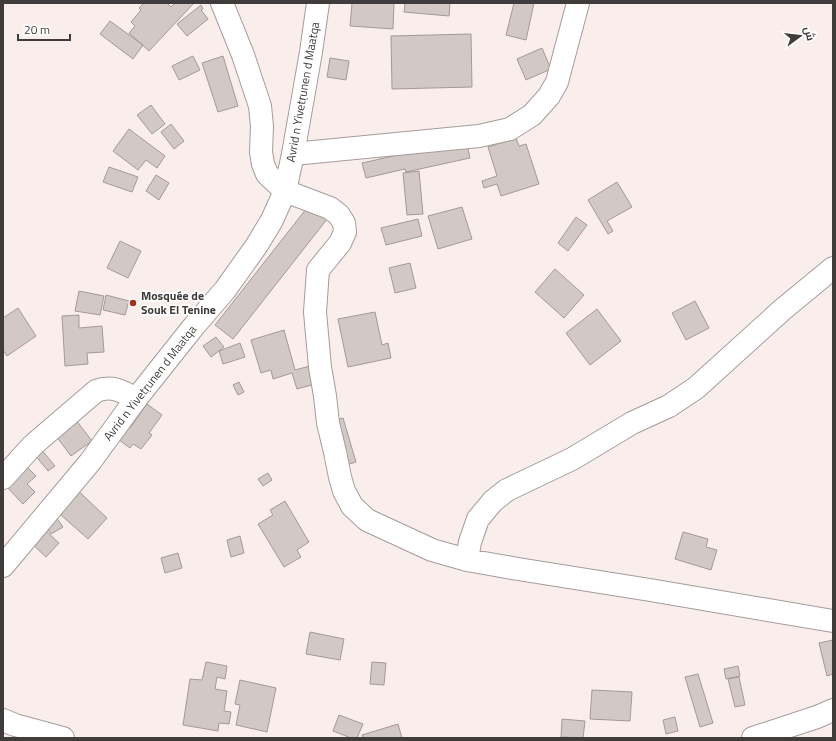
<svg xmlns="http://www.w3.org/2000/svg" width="836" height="741" font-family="'Titillium Web',Cairo,sans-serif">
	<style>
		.building { fill: #d2c8c6; stroke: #a39a98 }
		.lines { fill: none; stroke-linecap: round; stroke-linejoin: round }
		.minor-casing { stroke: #a59c9a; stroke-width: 24 }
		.major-casing { stroke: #a59c9a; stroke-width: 24 }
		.minor { stroke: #fff; stroke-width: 22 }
		.major { stroke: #fff; stroke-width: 22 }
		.poi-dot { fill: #9c331e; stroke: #fff; stroke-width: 1.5 }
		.labels { text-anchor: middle; stroke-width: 3.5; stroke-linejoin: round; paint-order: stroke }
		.street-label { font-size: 12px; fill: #403c3b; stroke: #fff }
		.poi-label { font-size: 12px; font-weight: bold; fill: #403c3b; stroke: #fff; text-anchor: start }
	</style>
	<rect width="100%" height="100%" fill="#f9eeec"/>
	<path class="building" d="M144,3h23l4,4 4,-4h19l-45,48 -20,-18 6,-7 -4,-4 10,-12 -2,-2z
		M352,3h42l-1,26 -43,-3z
		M405,3h45l-1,13 -45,-4z
		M514,3h20l-8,37 -20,-5z
		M201,5l2,4 -2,1 7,9 -21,17 -10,-12z
		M110,21l33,24 -10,14 -33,-25z
		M471,34l1,53 -80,2 -1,-53z
		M542,48l9,21 -25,11 -9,-21z
		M193,56l7,14 -21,10 -7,-14z
		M223,56l15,50 -20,6 -16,-49z
		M330,58l19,3 -3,19 -19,-3z
		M151,105l14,19 -13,10 -15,-19z
		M171,124l13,17 -10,8 -13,-17z
		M129,129l36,27 -8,12 -11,-8 -8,10 -25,-19z
		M516,138l3,8 7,-2 13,40 -38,12 -4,-12 -13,4 -2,-7 15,-5 -9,-29z
		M466,140l4,18 -64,14 -1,-3 -39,9 -4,-15z
		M109,167l29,10 -6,15 -29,-10z
		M419,171l4,43 -16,1 -4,-42z
		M156,175l13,8 -10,17 -13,-9z
		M617,182l15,25 -25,14 6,10 -5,3 -20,-34z
		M310,204l18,14 -95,121 -18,-14z
		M462,207l10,32 -34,10 -10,-33z
		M576,217l11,8 -19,26 -10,-8z
		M418,219l4,17 -36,9 -5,-17z
		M120,241l21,10 -13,27 -21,-10z
		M410,263l6,25 -21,5 -6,-25z
		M555,269l29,26 -20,23 -29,-26z
		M79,291l25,5 -4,19 -25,-4z
		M106,295l23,6 -4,14 -22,-5z
		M695,301l14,27 -23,12 -14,-27z
		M18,308l18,28 -29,20 -4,-6v-32z
		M597,309l24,32 -31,24 -24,-32z
		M375,312l7,33 6,-2 3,15 -43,9 -10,-48z
		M79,315v13l23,-2 2,26 -17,1 1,11 -23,2 -3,-50z
		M284,330l11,40 15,-4 5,18 -18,5 -5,-16 -19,6 -2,-9 -10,3 -10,-33z
		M216,337l8,10 -13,10 -8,-11z
		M240,343l5,14 -22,7 -4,-13z
		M239,382l5,10 -6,3 -5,-10z
		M147,404l15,11 -13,18 3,2 -11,14 -8,-5 -3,4 -19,-14 9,-13 10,7z
		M343,418l13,44 -13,4 -13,-44z
		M76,420l16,21 -21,15 -15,-20z
		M41,449l14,17 -7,5 -13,-16z
		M23,463l13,13 -9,8 8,8 -12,12 -20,-21z
		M268,473l4,7 -9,6 -5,-7z
		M72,485l35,33 -19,21 -36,-32z
		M285,501l24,41 -12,8 4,7 -17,10 -26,-43 15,-9 -3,-5z
		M56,517l7,10 -12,7 -7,-10z
		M44,529l15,14 -13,14 -15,-14z
		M683,532l25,7 -2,8 11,3 -6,20 -36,-11z
		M240,536l4,17 -13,4 -4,-17z
		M178,553l4,15 -17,5 -4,-15z
		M310,632l34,7 -4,21 -34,-6z
		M833,640v34l-6,2 -8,-33z
		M206,662l21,4 -2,13 -8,-2 -2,12 12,2 -3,20 7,1 -2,12 -10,-1 -1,8 -35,-6 7,-46 12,1z
		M372,662l14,1 -2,22 -14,-1z
		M738,666l2,10 -14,3 -2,-10z
		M698,674l15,49 -13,4 -15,-50z
		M739,677l6,28 -10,2 -7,-28z
		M240,680l36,8 -9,44 -31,-7 4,-20 -5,-1z
		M592,690l40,2 -2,29 -40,-2z
		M339,715l24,9 -6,14h-6l-18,-7z
		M675,717l3,14 -12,3 -3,-14z
		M562,719l23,2 -2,17 -22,-1z
		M398,724l4,14h-39l-1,-3z"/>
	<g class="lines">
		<defs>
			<path id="minor" d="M222,3l21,52 17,51 2,20 -1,26 2,12 4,10 18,17 45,17 9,7 5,8 1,9 -5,11 -22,27 -3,42 5,55 5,29 3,27 7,29 5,25 4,14 8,15 15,14 65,30 35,10 51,9 132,21 183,31
				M293,154l186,-18 31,-7 22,-14 17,-19 8,-14 21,-79
				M3,478l30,-33 63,-54c16,-6 26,0 40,8
				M467,560l3,-18 8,-23 15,-18 14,-11 65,-31 60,-36 37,-17 27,-18 86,-78 51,-42"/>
			<path id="major" d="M3,566l87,-104 46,-63 58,-73 31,-36 32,-45 15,-25 13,-29 8,-37 18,-102 7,-49
				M3,720l12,5 48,13
				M753,738l64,-21 16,-7"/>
		</defs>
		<use href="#minor" class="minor-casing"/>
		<use href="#major" class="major-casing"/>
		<use href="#minor" class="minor"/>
		<use href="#major" class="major"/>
	</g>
	<circle class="poi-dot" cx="133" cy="303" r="4"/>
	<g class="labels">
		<g class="street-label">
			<text transform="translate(303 92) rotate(-80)" y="4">Avrid n Yivetṛunen d Maatqa</text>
			<text transform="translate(150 383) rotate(-52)" y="4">Avrid n Yivetṛunen d Maatqa</text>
		</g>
		<g class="poi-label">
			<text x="141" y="300">Mosquée de<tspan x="141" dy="14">Souk El Tenine</tspan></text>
		</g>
	</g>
	<rect width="836" height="741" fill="none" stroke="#403c3b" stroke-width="8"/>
	<g transform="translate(800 36) rotate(75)" stroke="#ffffff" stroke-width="3" paint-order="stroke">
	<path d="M0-3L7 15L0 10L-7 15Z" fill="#403c3b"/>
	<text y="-6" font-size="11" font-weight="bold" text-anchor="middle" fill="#403c3b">ش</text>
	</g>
	<path d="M18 34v6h52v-6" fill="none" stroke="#403c3b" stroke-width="2"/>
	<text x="24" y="34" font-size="12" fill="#403c3b" stroke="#ffffff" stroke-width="3" paint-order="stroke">20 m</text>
</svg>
